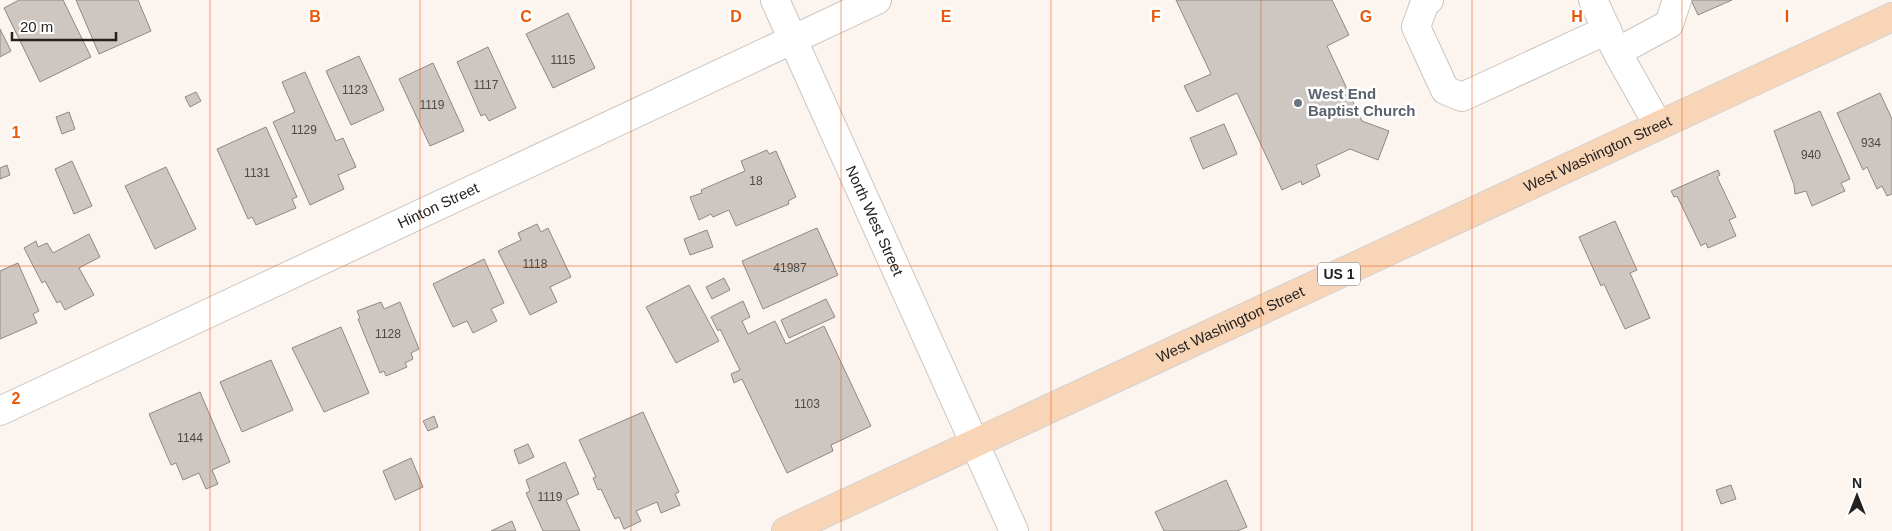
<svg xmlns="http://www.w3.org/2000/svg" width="1892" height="531" font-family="Helvetica,sans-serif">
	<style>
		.building { fill: #cec6c1; stroke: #8f8883 }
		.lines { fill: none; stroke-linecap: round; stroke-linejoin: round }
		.minor-casing { stroke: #ccc4bf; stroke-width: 30 }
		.major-casing { stroke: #d3d3d2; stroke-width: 30 }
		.minor { stroke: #fff; stroke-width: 28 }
		.major { stroke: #f9d5b8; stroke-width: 28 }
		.grid { fill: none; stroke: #e8590c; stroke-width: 1; stroke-opacity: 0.55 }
		.worship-dot { fill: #6b7280; stroke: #fff; stroke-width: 2 }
		.labels { text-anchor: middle; stroke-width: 5; stroke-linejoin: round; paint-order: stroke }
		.number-label { font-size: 12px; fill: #4e4a48 }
		.shield { fill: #fff; stroke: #666462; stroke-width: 1 }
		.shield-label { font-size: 14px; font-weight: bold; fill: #24211f }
		.worship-label { font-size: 15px; font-weight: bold; fill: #5b616d; stroke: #fff; text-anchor: start }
		.street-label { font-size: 15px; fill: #24211f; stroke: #fff }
		.grid-label { font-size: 16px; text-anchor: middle; font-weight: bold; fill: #e8590c; stroke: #fff; stroke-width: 5; stroke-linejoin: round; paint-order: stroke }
	</style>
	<rect width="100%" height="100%" fill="#fcf4ee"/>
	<path class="building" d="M19,0h44l28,57 -51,25 -36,-74z
		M76,0h62l13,31 -52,23z
		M1176,0h156l17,35 -22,11 35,75 27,10 -11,29 -28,-11 -34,16 4,11 -18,9 -1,-4 -19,9 -45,-97 -40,19 -13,-26 27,-12z
		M1691,0h41l-34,15z
		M568,13l27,55 -42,20 -27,-54z
		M0,29l11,22 -11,6z
		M488,47l28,61 -27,13 -4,-7 -4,2 -24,-54z
		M359,56l25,54 -33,15 -25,-54z
		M433,63l31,68 -34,15 -31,-67z
		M305,72l31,69 7,-3 13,29 -18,8 6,14 -34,16 -37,-83 22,-10 -13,-30z
		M196,92l5,9 -11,6 -5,-10z
		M1880,93l12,26v75l-5,2 -5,-10 -5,3 -10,-22 -4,3 -26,-57z
		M1820,111l30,68 -9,4 4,8 -33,15 -6,-15 -11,3 -1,-9 -20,-54z
		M69,112l6,17 -13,5 -6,-17z
		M1224,124l13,30 -34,15 -13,-31z
		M266,127l31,70 -5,2 4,9 -40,17 -4,-8 -4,2 -31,-70z
		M767,150l2,4 7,-3 20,46 -8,4 1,3 -53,22 -7,-16 -16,7 -2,-3 -12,6 -9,-23 12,-4 -1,-3 44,-19 -4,-10z
		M72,161l20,45 -18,8 -19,-45z
		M7,165l3,10 -10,4v-11z
		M166,167l30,62 -41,20 -30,-63z
		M1718,170l2,5 -3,2 19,40 -7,3 7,16 -28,12 -2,-5 -5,3 -24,-50 -3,1 -3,-6z
		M1615,221l22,49 -7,3 20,45 -25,11 -21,-45 -3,2 -22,-49z
		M537,224l4,8 7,-4 23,49 -21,10 7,15 -27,13 -32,-64 23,-11 -3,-7z
		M817,228l21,47 -75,34 -21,-48z
		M707,230l6,17 -23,8 -6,-16z
		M89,234l11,23 -21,11 15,27 -29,15 -5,-9 -3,2 -12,-22 -3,2 -18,-35 12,-7 2,6 9,-4 6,10z
		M484,259l20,44 -13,6 6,12 -24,12 -6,-12 -14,6 -20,-43z
		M18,263l21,48 -6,3 4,9 -37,16v-68z
		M724,278l6,12 -18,9 -6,-12z
		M689,285l30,56 -43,22 -30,-56z
		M826,299l9,18 -46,21 -8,-18z
		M743,301l7,16 -8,4 6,13 27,-13 11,23 38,-18 47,100 -40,19 2,6 -46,22 -45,-94 -8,4 -3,-9 9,-4 -20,-41 -2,2 -7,-14z
		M381,302l3,7 16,-7 19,47 -8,4 2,6 -8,4 2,4 -21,9 -2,-5 -4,2 -22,-54 2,-1 -3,-7z
		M341,327l28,66 -45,19 -32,-64z
		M271,360l22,50 -51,22 -22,-50z
		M200,392l30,70 -18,8 6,14 -12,5 -7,-16 -16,7 -7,-17 -5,2 -22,-51z
		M643,412l36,80 -4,2 5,11 -19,8 -4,-11 -21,9 5,10 -17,8 -5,-12 -4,2 -14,-30 -3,1 -5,-12 3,-1 -17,-37z
		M434,416l4,11 -10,4 -5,-10z
		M528,444l6,13 -15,7 -5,-14z
		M411,458l12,29 -28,13 -12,-29z
		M565,462l14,32 -13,6 14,31h-37l-17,-38 4,-2 -4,-11z
		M1226,480l21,47 -10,4h-73l-9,-19z
		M1731,485l5,14 -15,5 -5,-14z
		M512,521l4,10h-25z"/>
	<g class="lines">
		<defs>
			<g id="minor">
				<path id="s1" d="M775,0l239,531"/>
				<path d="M1429,0l-4,2 -9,25 29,63 17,7 145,-67"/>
				<path d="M1593,0l21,46"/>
				<path d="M1658,125l-41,-73 52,-28 8,-24"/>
				<path id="s2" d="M0,411l877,-411"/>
			</g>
			<g id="major">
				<path id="s3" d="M786,531l1106,-514"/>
			</g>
		</defs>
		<use href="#minor" class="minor-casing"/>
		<use href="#major" class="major-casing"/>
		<use href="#minor" class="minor"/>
		<use href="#major" class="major"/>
	</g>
	<path class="grid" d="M210,0v531M420,0v531M631,0v531M841,0v531M1051,0v531M1261,0v531M1472,0v531M1682,0v531M0,266h1892"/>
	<circle class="worship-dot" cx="1298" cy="103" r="5"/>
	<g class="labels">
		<g class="number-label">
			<text x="563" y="64">1115</text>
			<text x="486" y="89">1117</text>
			<text x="355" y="94">1123</text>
			<text x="432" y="109">1119</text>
			<text x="304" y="134">1129</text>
			<text x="1871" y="147">934</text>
			<text x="1811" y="159">940</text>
			<text x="257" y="177">1131</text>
			<text x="756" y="185">18</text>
			<text x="535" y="268">1118</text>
			<text x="790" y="272">41987</text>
			<text x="388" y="338">1128</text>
			<text x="807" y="408">1103</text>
			<text x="190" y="442">1144</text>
			<text x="550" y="501">1119</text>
		</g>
		<rect class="shield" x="1318" y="262.5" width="42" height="23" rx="4"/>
		<g class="shield-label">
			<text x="1339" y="279">US 1</text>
		</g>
		<g class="worship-label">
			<text x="1308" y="99">West End<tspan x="1308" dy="17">Baptist Church</tspan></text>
		</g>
		<g class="street-label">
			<text dy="5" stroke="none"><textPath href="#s3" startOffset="895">West Washington Street</textPath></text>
			<text dy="5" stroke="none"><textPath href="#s2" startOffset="484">Hinton Street</textPath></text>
			<text dy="5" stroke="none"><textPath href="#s1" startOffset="242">North West Street</textPath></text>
			<text dy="5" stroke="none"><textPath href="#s3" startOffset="490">West Washington Street</textPath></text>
		</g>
	</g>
	<g class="grid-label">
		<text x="315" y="22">B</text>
		<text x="526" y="22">C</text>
		<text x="736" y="22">D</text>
		<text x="946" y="22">E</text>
		<text x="1156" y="22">F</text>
		<text x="1366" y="22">G</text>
		<text x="1577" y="22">H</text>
		<text x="1787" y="22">I</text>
		<text x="16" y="138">1</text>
		<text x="16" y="404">2</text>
	</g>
	<g transform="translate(1857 496)" stroke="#ffffff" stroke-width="4" paint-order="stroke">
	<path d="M0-4L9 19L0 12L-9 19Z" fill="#24211f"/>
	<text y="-8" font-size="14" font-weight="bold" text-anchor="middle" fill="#24211f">N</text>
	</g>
	<path d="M12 32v8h104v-8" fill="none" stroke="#24211f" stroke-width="2.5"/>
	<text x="20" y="32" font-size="15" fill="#24211f" stroke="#ffffff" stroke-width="4" paint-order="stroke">20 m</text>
</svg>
